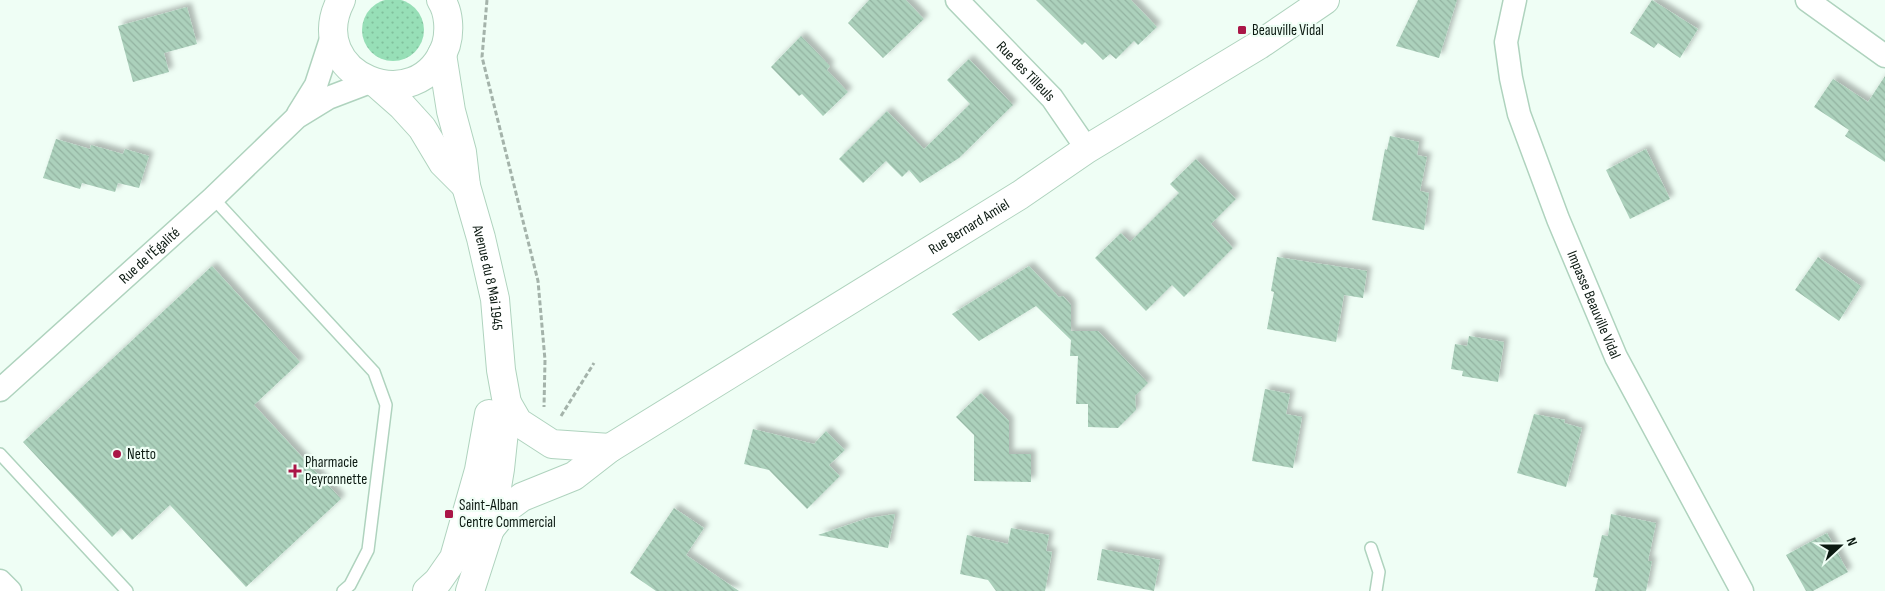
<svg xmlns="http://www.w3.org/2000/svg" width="1885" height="591" font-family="'Sofia Sans Condensed',sans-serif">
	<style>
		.grass { fill: url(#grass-dots) }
		.building { fill: url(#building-back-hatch); filter: url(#shadow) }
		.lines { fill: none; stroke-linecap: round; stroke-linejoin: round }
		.lane-casing { stroke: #afd3be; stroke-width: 14 }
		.street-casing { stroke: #afd3be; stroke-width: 25 }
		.secondary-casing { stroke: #afd3be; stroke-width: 30 }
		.path { stroke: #a4b3aa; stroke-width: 3; stroke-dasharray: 5 2.5; stroke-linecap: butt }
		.lane { stroke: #fff; stroke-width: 11 }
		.street { stroke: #fff; stroke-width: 22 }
		.secondary { stroke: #fff; stroke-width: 28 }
		.poi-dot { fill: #aa1647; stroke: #effef5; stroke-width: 2 }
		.labels { text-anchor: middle; stroke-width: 4.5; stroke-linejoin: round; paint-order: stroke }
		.poi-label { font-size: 15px; fill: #0c1a12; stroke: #effef5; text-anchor: start }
		.street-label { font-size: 15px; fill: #0c1a12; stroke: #effef5 }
	</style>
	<defs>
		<pattern id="grass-dots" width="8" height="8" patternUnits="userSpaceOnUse" patternTransform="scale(1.25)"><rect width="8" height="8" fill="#97dfb7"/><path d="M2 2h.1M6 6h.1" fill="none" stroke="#81bf9c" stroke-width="1.8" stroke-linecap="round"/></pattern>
		<pattern id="building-back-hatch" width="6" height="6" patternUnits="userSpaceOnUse" patternTransform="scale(1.25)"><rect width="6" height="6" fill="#acd1bc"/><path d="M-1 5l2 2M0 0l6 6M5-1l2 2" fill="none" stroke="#93b3a1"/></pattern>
		<filter id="shadow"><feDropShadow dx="4.5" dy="-4.5" stdDeviation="2.5" flood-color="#0004"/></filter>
	</defs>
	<rect width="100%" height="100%" fill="#effef5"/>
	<path class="grass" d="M362 30a31 31 0 1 1 62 0a31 31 0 1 1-62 0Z"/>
	<path class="building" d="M869,0h37l18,19 -41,39 -35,-35z
		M1036,0h95l26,27 -19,18 -4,-4 -18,18 -6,-5 -7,6 -18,-18 -3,3z
		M1418,0h39l-18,58 -43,-12z
		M1652,0l46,29 -18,29 -22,-15 -4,5 -24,-15z
		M187,7l10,37 -33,9 5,19 -36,10 -15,-56z
		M801,36l29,30 -3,4 21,22 -25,24 -21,-22 -3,2 -28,-29z
		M969,59l44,46 -54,53 -39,25 -11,-13 -7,7 -16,-16 -23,22 -24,-24 48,-48 37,38 46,-45 -23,-24z
		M1885,76v86l-40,-26 4,-6 -35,-23 19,-28 35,23z
		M1390,136l29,6 -2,13 10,2 -7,34 9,2 -5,37 -52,-10 13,-71 2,1z
		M56,139l34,10 1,-4 32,9 2,-5 24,7 -10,32 -21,-5 -3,9 -33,-9 -2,6 -37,-11z
		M1646,149l24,50 -40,20 -24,-49z
		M1196,159l40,40 -25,25 22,24 -49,49 -12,-12 -26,26 -51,-53 26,-25 9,9 49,-49 -9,-9z
		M1277,257l90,14 -4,27 -19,-3 -8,47 -69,-13 7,-37 -3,-1z
		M1818,257l43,29 -22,35 -44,-31z
		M212,266l88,96 -46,43 87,94 -95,88 -76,-82 -38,35 -11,-12 -9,9 -89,-95z
		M1029,266l30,31 4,-1 8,9v26h27l50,52 -13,13 1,14 -18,18 -30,-1v-23h-12l2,-48h-8l1,-16 -35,-34 -57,35 -27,-27z
		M1469,336l35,6 -6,40 -36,-6 1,-5 -12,-2 4,-25 12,2z
		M1265,389l25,5 -4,20 16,3 -9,51 -41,-7z
		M981,393l28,28v33h22v28l-57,-1v-46l-18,-18z
		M1534,414l31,6 -1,3 18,5 -16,59 -49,-14z
		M753,429l61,15 12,-13 19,19 -16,15 11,11 -33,33 -38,-39 -25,-6z
		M674,508l30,20 -18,27 53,36h-83l-26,-18z
		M895,514l-7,34 -70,-13 50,-17z
		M1611,514l45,9 -8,38h4l-6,30h-51l3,-13 -5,-1 3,-15 6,-27 6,1z
		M1011,528l38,7 -3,16 6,1 -7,39h-49l-8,-11 -28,-6 7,-39 41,9z
		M1827,533l21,39 -35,19h-7l-20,-36z
		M1102,549l58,11 -6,31 -57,-11z"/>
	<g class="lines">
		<defs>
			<path id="lane" d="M213,198l161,174 12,33 -18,145 -18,35 -7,6
				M0,454l127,137
				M1371,548l8,24 -3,19"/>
			<g id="street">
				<path id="s1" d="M957,0l95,98 35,51"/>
				<path id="s2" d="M1515,0l-9,42 5,36 8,36 39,105 58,138 126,234"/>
				<path d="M1807,0l78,56"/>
				<path d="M298,114l18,-29 17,-52"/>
				<path id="s3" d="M0,390l213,-192 84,-81 31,-19 42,-16"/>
				<path d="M0,581l10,10"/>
			</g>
			<g id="secondary">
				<path d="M341,0c-39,75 78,123 105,45 4,-14 3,-33 -5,-45"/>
				<path id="s4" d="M442,54l9,57 11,41 4,34 15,52 14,61 6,71 6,33 -7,66 -10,60 -20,62"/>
				<path d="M377,84l25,22 20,22 21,35 23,23"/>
				<path d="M507,403l11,19 34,22 58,4"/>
				<path id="s5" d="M490,529l17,-21 15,-11 52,-21 36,-28 410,-253 67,-46 172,-104 66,-45"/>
				<path d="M427,591l11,-10 16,-23 25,-88 10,-56"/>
			</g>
		</defs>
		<use href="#lane" class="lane-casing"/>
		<use href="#street" class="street-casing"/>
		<use href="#secondary" class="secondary-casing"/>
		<path class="path" d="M487,0l-5,57 56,224 7,79 -1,47
			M561,416l33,-53"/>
		<use href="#lane" class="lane"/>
		<use href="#street" class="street"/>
		<use href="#secondary" class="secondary"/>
	</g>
	<g class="poi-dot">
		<rect x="1237" y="25" width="10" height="10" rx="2.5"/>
		<circle cx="117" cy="454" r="5"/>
		<path d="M292.5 463.5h5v5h5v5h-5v5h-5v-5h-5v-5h5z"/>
		<rect x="444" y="509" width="10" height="10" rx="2.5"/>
	</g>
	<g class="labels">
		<g class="poi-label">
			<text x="1252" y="35">Beauville Vidal</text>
			<text x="127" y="459">Netto</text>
			<text x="305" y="467">Pharmacie<tspan x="305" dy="17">Peyronnette</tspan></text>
			<text x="459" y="510">Saint-Alban<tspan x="459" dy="17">Centre Commercial</tspan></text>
		</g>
		<g class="street-label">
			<text dy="5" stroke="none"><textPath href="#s1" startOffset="99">Rue des Tilleuls</textPath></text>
			<text dy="5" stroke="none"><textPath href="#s5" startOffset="569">Rue Bernard Amiel</textPath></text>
			<text dy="5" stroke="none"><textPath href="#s3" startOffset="201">Rue de l'Égalité</textPath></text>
			<text dy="5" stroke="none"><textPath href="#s4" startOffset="229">Avenue du 8 Mai 1945</textPath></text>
			<text dy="5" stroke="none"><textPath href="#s2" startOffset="321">Impasse Beauville Vidal</textPath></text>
		</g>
	</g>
	<g transform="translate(1840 546) rotate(69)" stroke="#effef5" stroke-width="4" paint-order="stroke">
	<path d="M0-4L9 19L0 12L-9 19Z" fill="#0c1a12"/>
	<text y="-8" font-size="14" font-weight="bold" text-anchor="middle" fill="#0c1a12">N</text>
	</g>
</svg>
